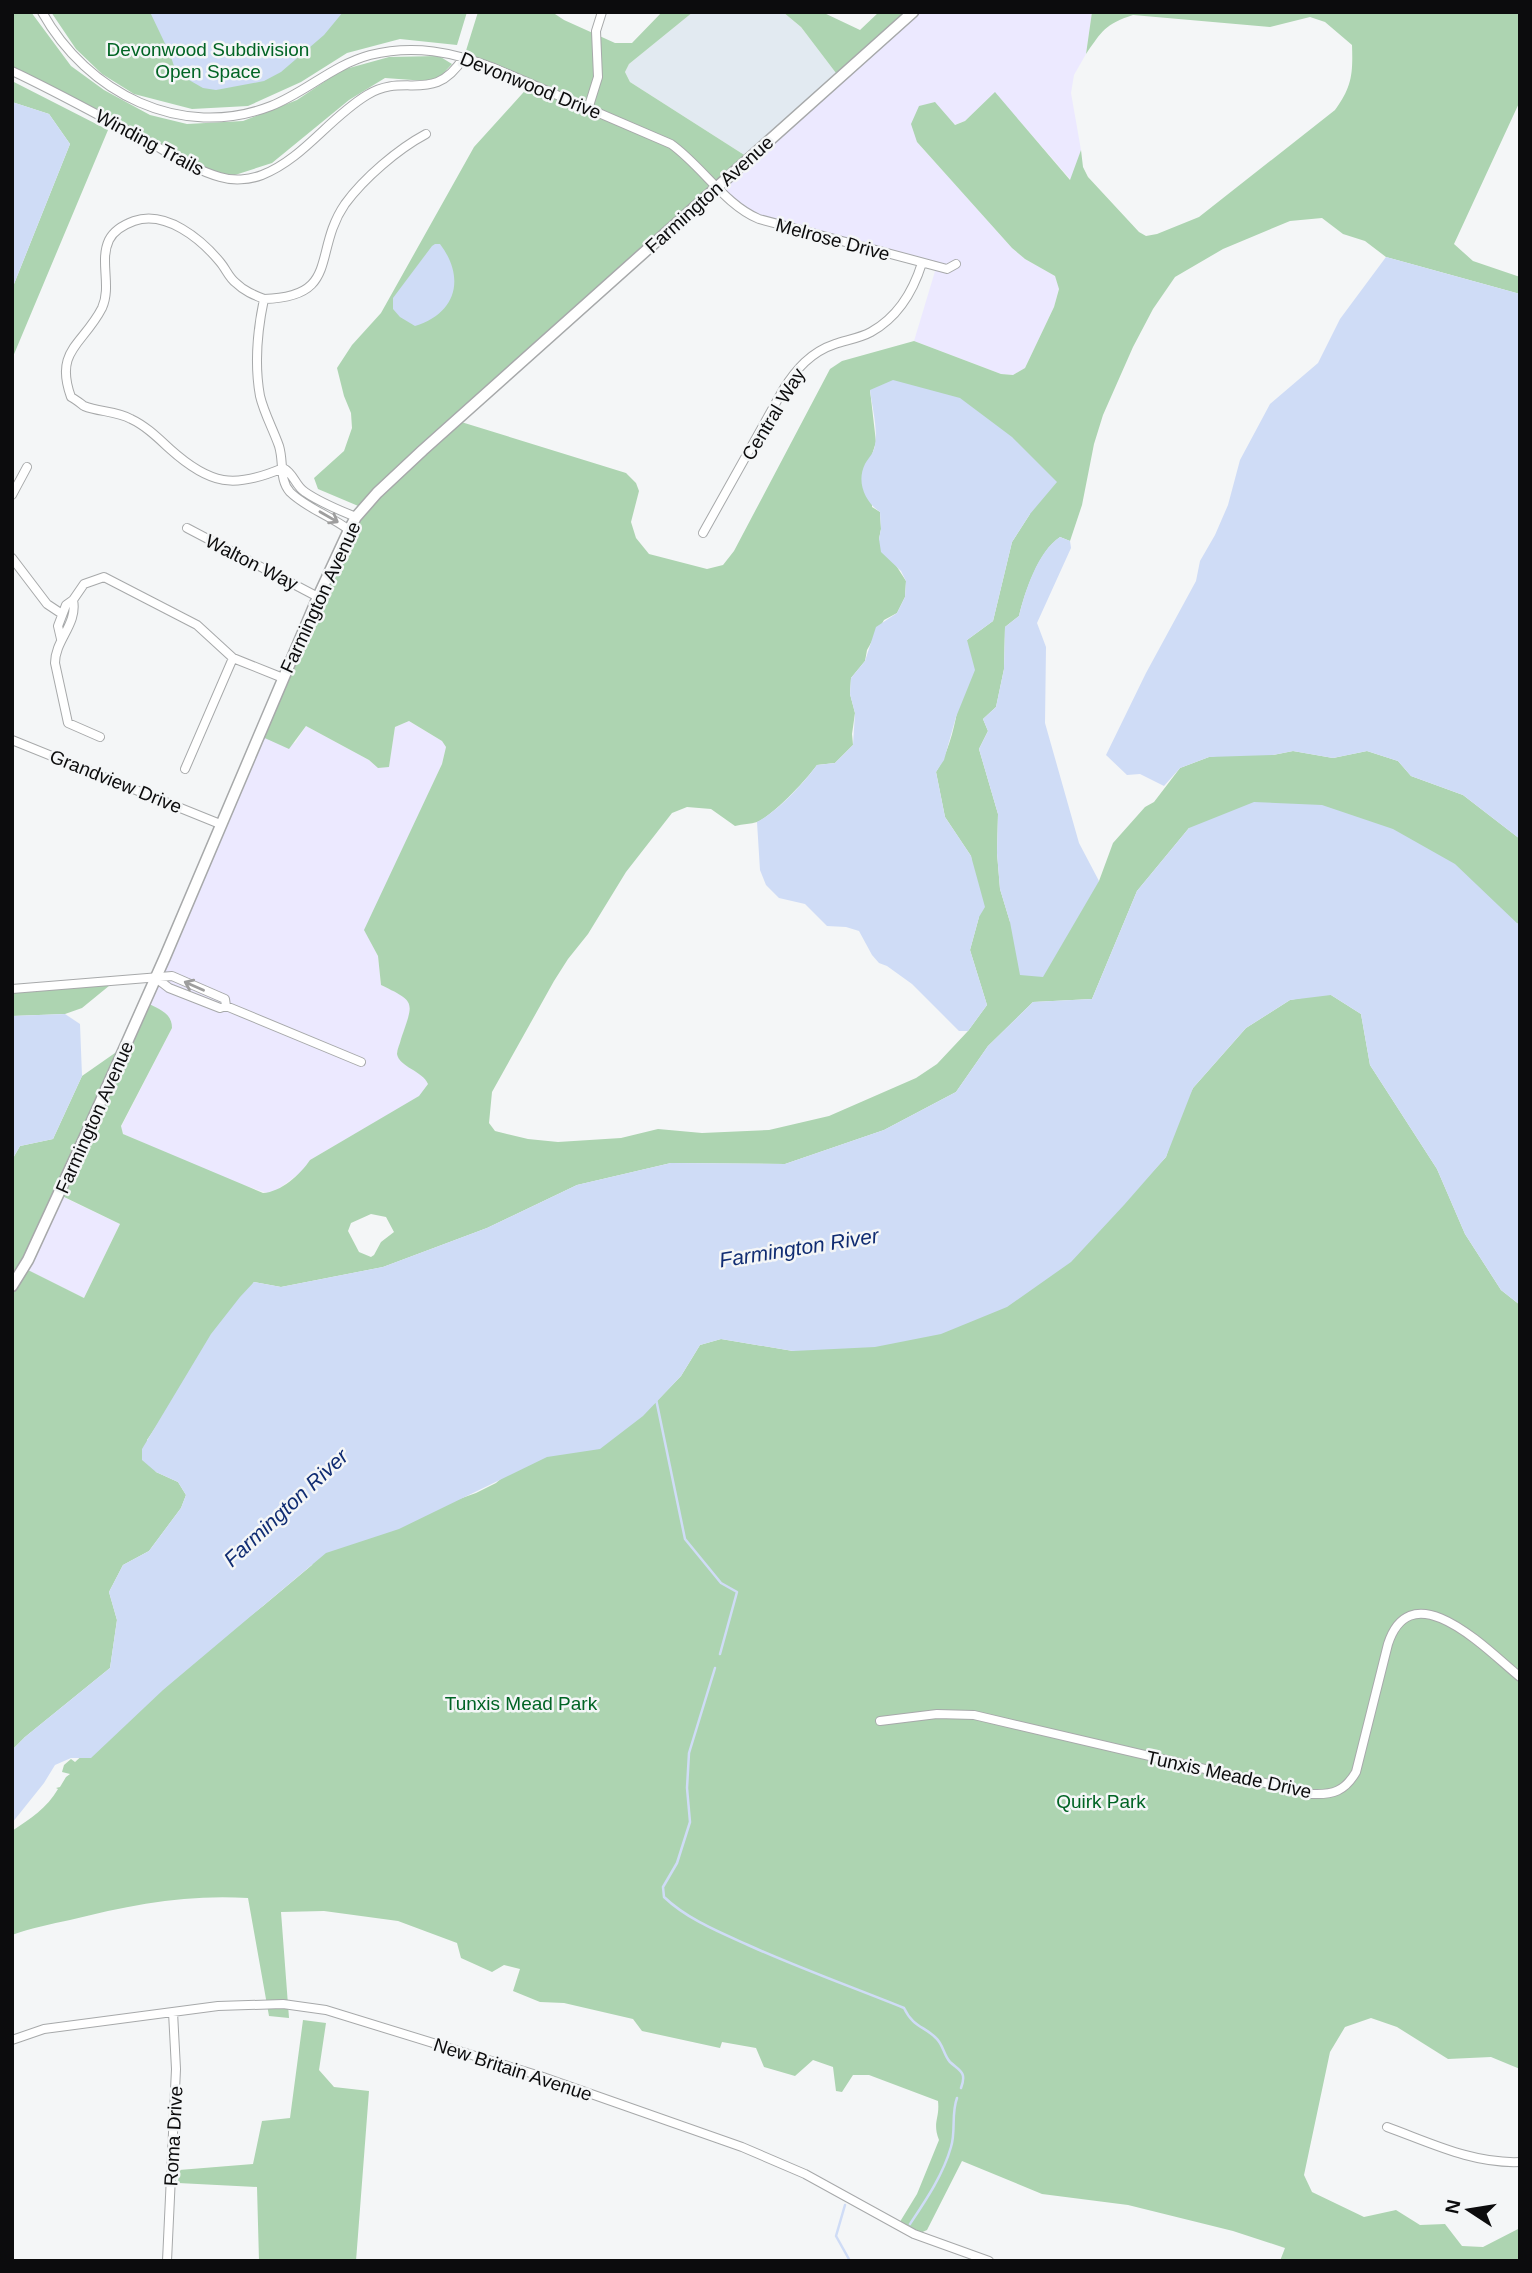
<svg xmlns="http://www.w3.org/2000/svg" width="1532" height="2273" font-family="Arial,sans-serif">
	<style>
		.commercial { fill: #ece9ff }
		.built { fill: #e2eaf1 }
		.green { fill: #add4b1; fill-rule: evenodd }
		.water { fill: #cfdcf6 }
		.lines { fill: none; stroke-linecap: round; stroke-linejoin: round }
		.stream { stroke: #cfdcf6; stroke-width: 2.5 }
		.minor-casing { stroke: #a7a9aa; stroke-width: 10 }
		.major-casing { stroke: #a7a9aa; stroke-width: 13 }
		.minor { stroke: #fff; stroke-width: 8 }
		.major { stroke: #fff; stroke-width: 10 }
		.oneway { stroke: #9e9e9e }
		.labels { text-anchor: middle; stroke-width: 5; stroke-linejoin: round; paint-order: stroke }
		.park-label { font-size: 19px; fill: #016424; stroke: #f4f6f7 }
		.street-label { font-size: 19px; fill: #0c0c0d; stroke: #f4f6f7 }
		.water-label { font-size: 21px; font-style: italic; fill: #102c72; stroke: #f4f6f7 }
	</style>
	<rect width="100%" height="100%" fill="#f4f6f7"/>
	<path class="commercial" d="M913,12h179l-6,42 -12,21 -3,18 10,57 -10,30 -76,-87 -30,28 -11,4 -20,-23 -17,40 95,106 13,11 30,17 4,12 -5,19 -29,61 -12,7 -12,-1 -87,-33 22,-73 -171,-47 -48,-34z
		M409,721l33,20 4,6 -4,17 -77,166 13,26 3,29 26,12 3,8 -1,11 -12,36 3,8 25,18 3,6 -8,12 -110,64 -7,11 -29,21 -7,1 -33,-11 -111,-48 -2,-7 51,-99 -27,-26 113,-267 37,8 11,-17 63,34 9,8 11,-2 6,-39z
		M59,1195l61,29 -36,74 -61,-30z"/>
	<path class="built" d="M693,12h90l18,15 38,50 -90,81 -119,-76 -5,-10 4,-8z"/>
	<path class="green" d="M12,12h19l40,54 33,24 46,25 37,9 56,-3 54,-21 45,-30 47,-13 50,-1 13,8 -12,13 -14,4 -41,-3 -36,22 -77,63 -37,12 -16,-1 -41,-18 -166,-88z
		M51,12h416l-10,33 -57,-6 -53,14 -46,29 -53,24 -56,3 -58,-15 -32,-20 -26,-25z
		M478,12h74l12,8 51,23h17l30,-31h31l-64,52 -4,8 5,10 119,76 -291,263 168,52 10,10 3,8 -8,31 5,16 13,16 58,15 16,-4 11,-14 96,-182 12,-8 72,-20 87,33 12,1 12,-7 29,-61 5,-18 -4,-13 -30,-17 -13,-11 -95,-106 -6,-18 8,-18 16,-4 20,23 10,-4 30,-29 75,88 11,-30 2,17 5,10 51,55 7,4 11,-2 42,-17 136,-107c17,-23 18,-36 17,-65l-27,-23 -15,-5 -40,10 -137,-12c-28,9 -31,16 -47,39l6,-42h428v89l-66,143 19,17 47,16v17l-134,-37 -21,-16 -22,-7 -21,-16 -32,3 -67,28 -48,28 -22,32 -20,38 -30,68 -9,29 -12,61 -12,36 -10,-4c-21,14 -35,54 -41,79l-14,11 -1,42 -8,38 -13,12 5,12 -9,18 19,65 -1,39 3,36 10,33 89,-41 14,-38 32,-36 9,-5 26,-34 29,-11 15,-2h49l20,-4 40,7 34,-7 31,10 13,15 52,19 57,44v87l-1,-2 -330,-96 -52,63 -45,108 -59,3 -45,44 -32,46 -72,38 -99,34 -114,-1 -94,22 -90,43 -104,39 -102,20 -27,-5 -107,158 9,32 22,10 8,13 -5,13 -32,43 -26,14 -14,27 8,28 -7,48 -85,69 -13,13v-590l8,-14 33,-7 29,-63 43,-30 20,-44c13,7 27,10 27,26l-51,98 2,8 140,59c18,-1 37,-18 47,-33l109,-64 9,-12c-5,-13 -29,-17 -31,-30 0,-5 3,-10 4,-15 13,-38 15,-37 -20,-54l-3,-29 -14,-26 78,-166 4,-17 -4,-6 -33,-20 -14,6 -6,40 -11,1 -9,-8 -63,-34 -17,23 -31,-14 105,-227 -45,-19 -4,-11 30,-27 8,-23 -1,-15 -7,-17 -7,-28 15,-23 29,-32 93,-166 57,-63 -67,-27zM870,390l160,124 -18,28 -19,79 -26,19c-6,41 -8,96 -31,132l9,45 26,39 8,61 -9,33 17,55 -19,26 -31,33 -21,14 -87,38 -60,14 -67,3 -44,-4 -37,9 -63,4 -30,-3 -33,-8 -6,-8 3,-31 62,-111 14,-22 20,-25 38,-62 46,-59 15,-6 24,2 24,17c8,-2 16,-2 22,-4 17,-7 49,-42 60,-57l18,-2 18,-18 -1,-11 3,-21 -5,-19 1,-16 14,-17 2,-11 17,-30 13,-7 8,-16 1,-16 -27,-42 2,-10 -1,-17 -8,-5 -1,-49 5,-16zM60,1195l60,29 -36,74 -60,-30zM371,1214l15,3 8,15 -13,10 -7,13 -3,2 -12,-5 -11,-21 3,-8z
		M783,12h39l38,18 19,-18h34l-74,65 -38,-50z
		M12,81l96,49 -96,229v-70l58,-145 -21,-30 -37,-12z
		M115,981l-33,27 -17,6 -53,2v-27z
		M1318,995h13l30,19 9,51 67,104 28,65 36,56 19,15v764l-29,-12 -43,2 -51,-32 -26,-9 -26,9 -15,25 -26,123 8,17 52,25 32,-7 24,15 25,-1 17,22 21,1 37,-19 -1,33h-239l5,-13 -52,-17 -105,-26 -86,-11 -80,-33 -35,69 -11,5 -18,-10 19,-31 22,-54c-7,-18 1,-21 -1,-39l-69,-26h-16l-11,17 -6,-1 -3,-24 -20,-7 -18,16 -31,-9 -8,-19 -34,-6 -2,6 -78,-17 -9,-12 -69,-16 -24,-1 -27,-11 7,-22 -16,-4 -12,7 -31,-14 -4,-15 -59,-22 -74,-10 -43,1 8,106 -20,-2 -21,-118c-61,-4 -119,7 -178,22 -19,4 -39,8 -58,15v-104c18,-12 35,-23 46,-42l-2,-1 4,-1 6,-10 4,-3 -8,-2 2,-7 7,-6 4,3 73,-66 115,-90 49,-41 7,-16 157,-56 20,-10 13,-11 146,-69 26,-27 19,-31 21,-6 72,12 327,-144 46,-50 14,-44 13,-25 53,-60 44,-28z
		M303,2020l23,3 -7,47 15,17 35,4 -13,170h-97l-2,-74 -79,-4 1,-13 74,-6 9,-43 28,-3z"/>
	<path class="water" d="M150,12h193l-19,23 -43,37 -17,9 -48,9 -13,-2 -21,-12 -7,-7 -5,-15z
		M12,102l37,12 21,30 -58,145z
		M435,244h5c26,34 16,70 -25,82l-15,-9 -7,-8v-11l39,-52z
		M1386,257l134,37v545l-57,-44 -52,-19 -13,-15 -31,-10 -34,7 -40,-7 -20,4 -64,2 -29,11 -16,18 -24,-12 -13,1 -21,-20 40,-82 50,-92 4,-20 15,-26 13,-30 12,-45 30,-56 48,-41 22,-44z
		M893,380l67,18 52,39 45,45 -27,32 -18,28 -19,79 -26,19 8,30 -19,47 -12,43 -8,12 9,45 26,39 14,51 -6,10 -9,33 17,55 -19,26h-9l-47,-47 -25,-18 -8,-3 -7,-8 -13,-24 -13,-4 -19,-1 -22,-22 -26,-6 -13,-13 -6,-15 -3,-48c21,-11 46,-38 60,-57l18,-2 18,-18 2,-32 -5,-19 1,-16 14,-17 11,-34 21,-14 8,-16 1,-16 -5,-10 -20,-19 -2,-13 2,-10 -1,-17c-15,-10 -24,-30 -15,-48 4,-7 9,-11 10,-19 3,-17 -3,-38 -5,-55z
		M1060,537l10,4 1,7 -34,75 9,24 -1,76 34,120 20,38 -56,96 -23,-2 -10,-53 -10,-33 -3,-36 1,-39 -19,-65 9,-18 -5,-12 13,-12 8,-38 1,-42 14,-11c6,-25 19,-65 41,-79z
		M1254,802l68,3 71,24 62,35 65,62v379l-19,-15 -36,-56 -28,-65 -67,-104 -9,-51 -30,-19 -41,5 -44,28 -53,60 -27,69 -42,48 -53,57 -64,45 -66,27 -66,13 -82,4 -72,-12 -21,6 -19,31 -38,40 -43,33 -53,8 -148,72 -73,24 -163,137 -72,68h-20l-16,7 -11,18 -32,40v-73l13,-13 85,-69 7,-48 -8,-28 14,-27 26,-14 32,-43 5,-13 -8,-13 -22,-10 -14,-12v-11l69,-115 29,-37 14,-15 27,5 102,-20 104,-39 90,-43 94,-22 114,1 99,-34 72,-38 32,-46 45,-44 59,-3 45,-108 52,-63z
		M65,1014l15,10 2,52 -29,63 -33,7 -8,14v-144z"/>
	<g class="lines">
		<path class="stream" d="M656,1399l29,140 36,44 16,9 -17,62
			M715,1668l-26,85 -2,35 3,34 -13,41 -14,24 1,10c23,22 55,35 84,48 51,23 104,42 156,63 9,19 20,18 32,30 7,6 8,18 14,24 10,9 17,10 11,26
			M845,2205l-9,31 14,25
			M910,2224c16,-24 33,-49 41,-77 5,-16 0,-33 6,-49"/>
		<defs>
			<path id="minor" d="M42,12c45,81 139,129 229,94 35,-14 62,-41 99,-51 44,-11 83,-3 124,13l177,76c31,22 54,61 88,75l188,50 9,-5
				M12,71c47,22 91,47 137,71 23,13 46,28 71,35 13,4 29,3 42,-2 41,-16 67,-57 105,-80 39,-24 66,11 97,-38
				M588,109l10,-32 -2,-46 6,-19
				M264,299c77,-2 48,-47 81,-95 19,-26 53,-55 81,-70
				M283,468c-49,21 -73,17 -113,-19 -12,-11 -24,-23 -39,-30 -14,-8 -32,-7 -47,-13 -4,-3 -9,-7 -13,-9 -17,-47 12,-52 31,-89 10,-22 -3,-47 7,-68 5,-10 14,-15 25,-19 32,-11 67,18 86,41 6,7 9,16 16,21 8,8 18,12 28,16 -7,33 -10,64 -4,97 4,17 13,33 19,50 5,16 0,34 11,46 16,16 41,24 59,38
				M283,468c11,5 12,18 22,24 13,9 36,19 51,25
				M12,495l15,-28
				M187,528l131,69
				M703,533l80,-143c13,-21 28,-38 52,-46 12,-4 25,-6 36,-12 27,-15 42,-40 51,-69
				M12,558l35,46 15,10
				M73,600c5,24 -18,40 -18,63l13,60 32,14
				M61,639l-3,-13 8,-21 7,-5 11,-16 20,-7 93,48 36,33 50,20
				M12,740l208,84
				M185,769l48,-111
				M156,978l13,10 51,20 6,-2 135,56
				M12,989l160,-13 53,23 1,7
				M880,1721l57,-7 37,1 338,79c21,1 33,-3 44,-22l32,-128c24,-74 101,8 132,33
				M12,2040l32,-11 174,-23 65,-2 43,6 214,66 202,71 63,27 109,60 75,27
				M1387,2127c44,16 86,37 133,35
				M167,2261l9,-192 -3,-57"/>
			<path id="major" d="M12,1286l16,-26 59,-128 78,-175 153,-360 31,-67 7,-13 21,-24 46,-43 490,-438"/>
		</defs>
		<use href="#minor" class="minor-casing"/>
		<use href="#major" class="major-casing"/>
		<use href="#minor" class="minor"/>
		<use href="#major" class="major"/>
	</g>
	<defs><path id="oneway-shaft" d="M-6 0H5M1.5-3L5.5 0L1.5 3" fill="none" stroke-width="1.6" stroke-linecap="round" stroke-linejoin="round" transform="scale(1.75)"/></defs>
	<g class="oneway">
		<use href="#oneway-shaft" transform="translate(329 517) rotate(30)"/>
		<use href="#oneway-shaft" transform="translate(194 986) rotate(-156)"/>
	</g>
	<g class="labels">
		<g class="park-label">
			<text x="208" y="56">Devonwood Subdivision<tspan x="208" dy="22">Open Space</tspan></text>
			<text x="521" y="1710">Tunxis Mead Park</text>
			<text x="1101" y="1808">Quirk Park</text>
		</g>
		<g class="street-label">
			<text transform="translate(531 85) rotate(22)" y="7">Devonwood Drive</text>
			<text transform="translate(150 142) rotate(28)" y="7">Winding Trails</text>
			<text transform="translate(709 194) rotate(-42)" y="7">Farmington Avenue</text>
			<text transform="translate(833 239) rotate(15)" y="7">Melrose Drive</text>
			<text transform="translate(773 414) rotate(-59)" y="7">Central Way</text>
			<text transform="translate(252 562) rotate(27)" y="7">Walton Way</text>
			<text transform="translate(320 597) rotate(-65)" y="7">Farmington Avenue</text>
			<text transform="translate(116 781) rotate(22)" y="7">Grandview Drive</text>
			<text transform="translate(94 1117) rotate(-66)" y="7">Farmington Avenue</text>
			<text transform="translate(1229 1774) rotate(12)" y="7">Tunxis Meade Drive</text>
			<text transform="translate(513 2069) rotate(18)" y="7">New Britain Avenue</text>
			<text transform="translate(173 2136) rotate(-87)" y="7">Roma Drive</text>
		</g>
		<g class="water-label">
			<text transform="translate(799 1248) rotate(-9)" y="7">Farmington River</text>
			<text transform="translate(286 1508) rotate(-43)" y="7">Farmington River</text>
		</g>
	</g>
	<rect width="1532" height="2273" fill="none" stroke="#0c0c0d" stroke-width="28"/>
	<g transform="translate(1469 2210) rotate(282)" stroke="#f4f6f7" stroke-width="5" paint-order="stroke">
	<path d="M0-5L12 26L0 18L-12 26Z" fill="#0c0c0d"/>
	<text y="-10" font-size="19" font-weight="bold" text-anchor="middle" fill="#0c0c0d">N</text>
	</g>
</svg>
